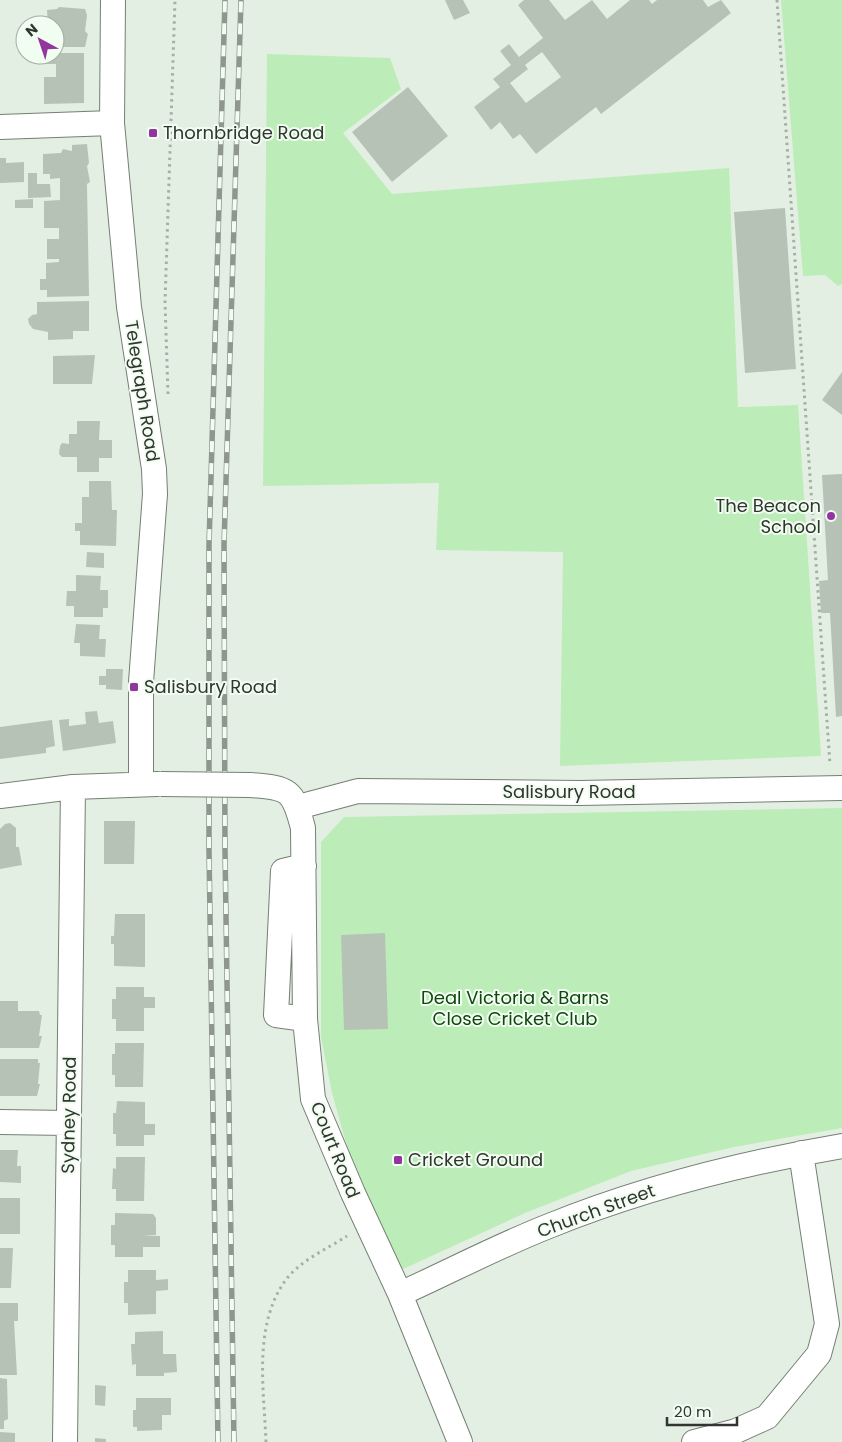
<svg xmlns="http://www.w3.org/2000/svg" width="842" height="1442" font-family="Poppins,sans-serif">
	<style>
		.green { fill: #bcedb8 }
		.building { fill: #b7c2b6; fill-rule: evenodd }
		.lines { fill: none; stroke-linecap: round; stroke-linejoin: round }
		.minor-casing { stroke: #757f74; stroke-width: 26 }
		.path { stroke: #a6afa5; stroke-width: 3; stroke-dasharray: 2.5 4; stroke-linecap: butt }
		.minor { stroke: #fff; stroke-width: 24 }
		.rail-casing { stroke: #8e968d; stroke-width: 5.5 }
		.rail { stroke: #f1fdf0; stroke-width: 4; stroke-dasharray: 11; stroke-linecap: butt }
		.minor-bridge-casing { stroke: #757f74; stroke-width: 26; stroke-linecap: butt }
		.minor-bridge { stroke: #fff; stroke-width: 24 }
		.poi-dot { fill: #93359f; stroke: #f1fdf0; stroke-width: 2 }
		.labels { text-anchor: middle; stroke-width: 4; stroke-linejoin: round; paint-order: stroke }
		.poi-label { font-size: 18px; fill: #313530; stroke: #f1fdf0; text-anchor: start }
		.street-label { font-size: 18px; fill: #313530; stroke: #f1fdf0 }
		.park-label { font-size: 18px; fill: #104710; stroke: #f1fdf0 }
	</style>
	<rect width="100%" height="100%" fill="#e4efe3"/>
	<path class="green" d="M781,0h61v284l-4,2 -13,-11 -22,1z
		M267,54l123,4 11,31 -58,44 49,61 337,-26 9,239 60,-2 23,351 -261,10 3,-214 -127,-2 3,-67 -176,3z
		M842,808v320l-108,19 -103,24 -106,42 -124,57 -44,-88 -25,-89 -11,-56v-195l23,-25z"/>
	<path class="building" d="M445,0h18l7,13 -16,7z
		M524,0h25l16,20 27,-20 15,19 23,-19h19l3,4 5,-4h46l5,7 13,-7 10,13 -130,101 -5,-7 -60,47 -16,-20 -7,5 -13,-17 -9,8 -17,-23 26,-20 -7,-8 18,-14 -11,-14 9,-7 10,13 24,-19 -25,-33zM542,52l19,25 -35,26 -16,-20 18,-14 -3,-4z
		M59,7l26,2 2,6 -2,16 3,3 -3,13h-30v-22h-7l-1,-15 10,-1z
		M55,53h29v50l-40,1v-27h12v-13h-13l1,-9h11z
		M408,87l40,49 -56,46 -40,-50z
		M87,144l2,19 -2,3 3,16 -3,2 2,112 -42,1v-7h-7v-11h6v-16l13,-1v-3h-12v-20h12v-11h-15v-27l16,-1v-22l-10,1v-5h-7v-20l18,-1 2,-4 9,2v-6z
		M0,158h6v5l18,-1v20l-24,1z
		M28,173h9v11h13l1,13 -23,1z
		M33,199v9h-18v-8z
		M785,208l11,161 -51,4 -11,-161z
		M89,301v30h-16v8l-25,1v-8l-15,-3 -4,-5 -1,-5 4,-4 5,-1v-12z
		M95,355l-3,29h-39v-28z
		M842,372v43l-20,-15z
		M77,421h23l-1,19h13v18h-13v14h-22v-15h-15l-3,-3 1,-8 2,-3 7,1v-10h8z
		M842,474v242l-6,1 -6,-104h-9l-2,-32 9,-1 -6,-105z
		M89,481h22l1,29h5l-1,36 -36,-1v-14h-5v-8h7v-26h7z
		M87,552l17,1v15l-18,-1z
		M76,575l25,1 -1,14h8v18h-5v9h-29v-11h-8l1,-15h9z
		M76,624l24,1 -1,14h7l-1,18 -25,-1v-13h-6z
		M106,669h17l-1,21 -16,-1v-4h-7v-9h7z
		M97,711l2,12 14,-2 3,22 -53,8 -4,-31 10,-1v7l17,-2 -1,-12z
		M52,720l3,26 -9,2v5l-46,6v-32z
		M104,821h31l-1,43h-30z
		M10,823l6,5v19h3l3,18 -22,4v-40l5,-5z
		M115,914h30v53l-31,-1v-22h-3v-8h3z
		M385,933l3,96 -44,1 -3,-95z
		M116,987h28v10h11v11h-11v23h-28v-12h-4v-20h4z
		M0,1001h18v10h21l1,4h2l-3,21h3l-3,12h-39z
		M115,1043h29l-1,44h-28v-12h-3v-21h3z
		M0,1059h38v4h2l-2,21h2l-3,12h-37z
		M117,1101l28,1v22h10v11h-11v11h-28v-12h-3v-21h3z
		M0,1150h18l-1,16h4v17l-21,-1z
		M116,1157h29l-1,44h-28v-12h-4l1,-21 3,1z
		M0,1198h20v36h-20z
		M115,1213l38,1 3,4v17l-13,1h17v11h-17v10h-28v-12h-4v-20h4z
		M0,1248h13l-2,40h-11z
		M128,1270h28v10l12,-1v11l-12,1v23l-28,1v-12h-4v-21h4z
		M0,1303h18v18h-4l3,54h-17z
		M163,1331v23h13l1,18 -13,1v3h-28v-12l-4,1 -1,-21h4v-12z
		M0,1378l7,1 1,40 -4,2v8h-4z
		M95,1385l11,1 -1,20 -10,-1z
		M136,1398h35v17h-9v15l-25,1v-4h-4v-17h3z
		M0,1432l15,1v9h-15z
		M95,1438l11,1v3h-11z"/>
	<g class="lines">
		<defs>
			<path id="minor" d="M113,0l-1,123 17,184 25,162 1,25 -14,188v101
				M0,127l112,-4
				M250,785c39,3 43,4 53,43l2,191 8,80 40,94 47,101 60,148
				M0,796l73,-9 84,-3
				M298,807l60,-16 222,2 262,-5
				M304,866l-21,5 -7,144 29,4
				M0,1122l69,1
				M400,1294c49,-22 98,-48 149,-68 94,-38 193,-63 293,-80
				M65,1442l8,-655
				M694,1442l42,-11 31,-14 52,-63 8,-30 -26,-171"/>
		</defs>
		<use href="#minor" class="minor-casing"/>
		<path class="path" d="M777,0l53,765
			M168,394l-3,-92 10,-302
			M266,1442c-2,-52 -13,-116 19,-161 14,-20 42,-32 62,-45"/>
		<use href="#minor" class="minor"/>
		<defs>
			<path id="rail" d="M218,1442l-9,-592v-305l16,-545
				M234,1442l-9,-592 -1,-305 17,-545"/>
		</defs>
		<use href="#rail" class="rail-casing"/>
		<use href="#rail" class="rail"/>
		<defs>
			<path id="minor-bridge" d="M161,784l89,1"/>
		</defs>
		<use href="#minor-bridge" class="minor-bridge-casing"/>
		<use href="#minor-bridge" class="minor-bridge"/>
	</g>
	<g class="poi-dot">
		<rect x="148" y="128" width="10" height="10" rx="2.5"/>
		<circle cx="831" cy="516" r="5"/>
		<rect x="129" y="682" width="10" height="10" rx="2.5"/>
		<rect x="393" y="1155" width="10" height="10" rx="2.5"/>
	</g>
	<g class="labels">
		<g class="poi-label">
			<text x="163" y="139">Thornbridge Road</text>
			<text x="821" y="512" text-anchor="end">The Beacon<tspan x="821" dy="21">School</tspan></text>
			<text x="144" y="693">Salisbury Road</text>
			<text x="408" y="1166">Cricket Ground</text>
		</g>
		<g class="street-label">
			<text transform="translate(142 391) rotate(81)" y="6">Telegraph Road</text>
			<text x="569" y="798">Salisbury Road</text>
			<text transform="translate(69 1115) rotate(-89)" y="6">Sydney Road</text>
			<text transform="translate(335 1150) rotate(68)" y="6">Court Road</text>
			<text transform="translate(596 1211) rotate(-20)" y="6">Church Street</text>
		</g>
		<g class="park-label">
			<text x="515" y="1004">Deal Victoria &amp; Barns<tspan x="515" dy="21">Close Cricket Club</tspan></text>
		</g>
	</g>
	<g transform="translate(40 40) rotate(320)"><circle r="24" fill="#f1fdf0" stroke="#a4ada3"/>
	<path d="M0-4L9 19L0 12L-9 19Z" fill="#93359f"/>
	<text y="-8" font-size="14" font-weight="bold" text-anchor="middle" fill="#313530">N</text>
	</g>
	<path d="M667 1417v8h70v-8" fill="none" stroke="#313530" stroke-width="2.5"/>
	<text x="674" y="1417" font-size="15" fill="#313530" stroke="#f1fdf0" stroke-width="4" paint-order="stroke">20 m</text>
</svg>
